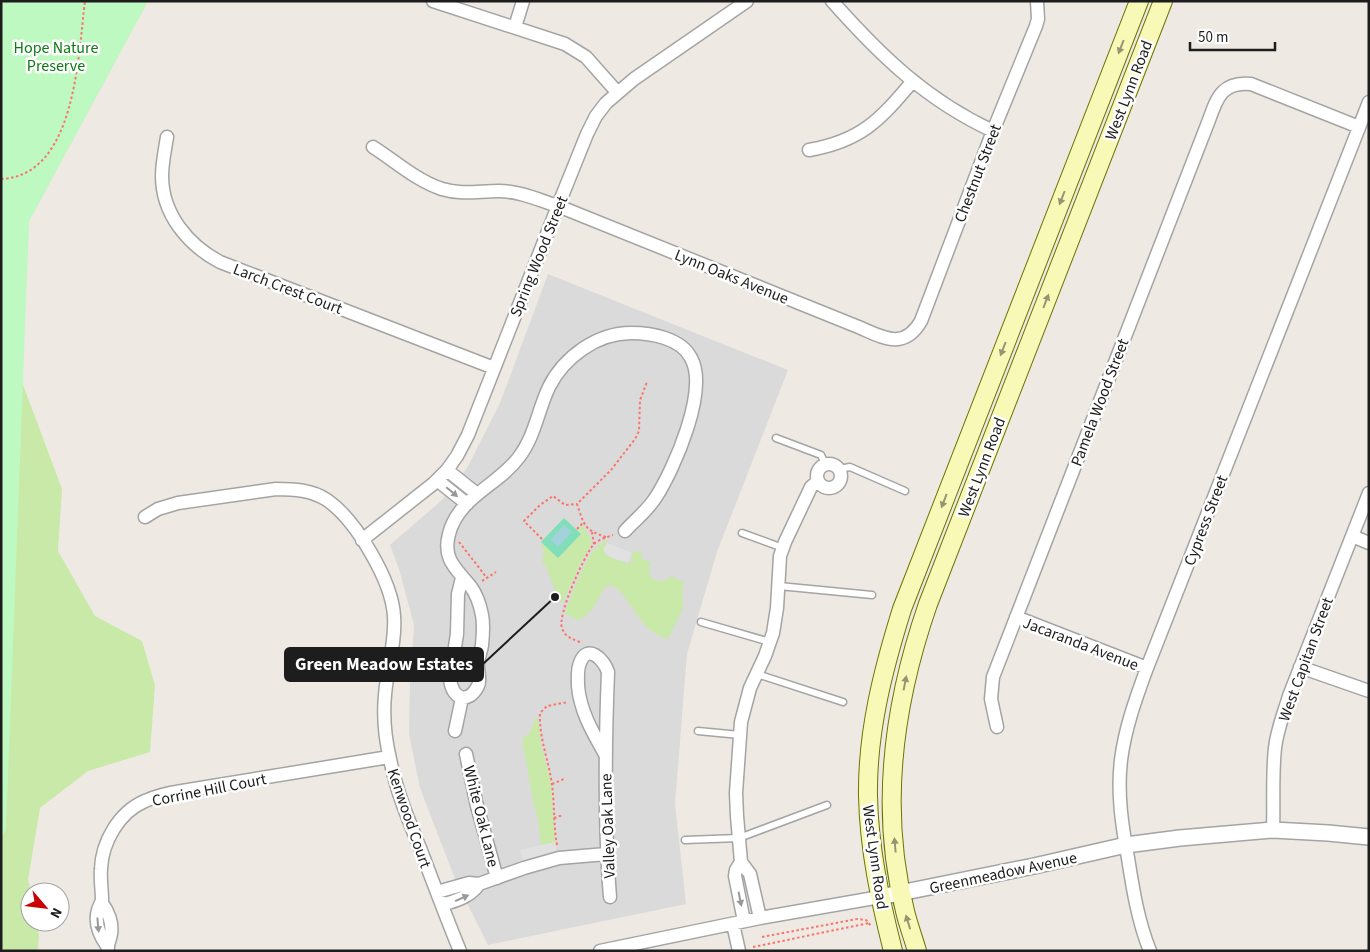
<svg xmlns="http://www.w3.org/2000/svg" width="1370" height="952" font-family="'Source Sans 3',sans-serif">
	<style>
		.residential { fill: #dbdada }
		.grass { fill: #c9e9a8 }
		.park { fill: #bff9c2 }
		.pitch { fill: #80deb8 }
		.parking { fill: #e1e1e1 }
		.water { fill: #a3d1dc }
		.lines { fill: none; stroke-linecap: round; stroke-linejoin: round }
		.service-casing { stroke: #a4a4a4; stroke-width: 9 }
		.minor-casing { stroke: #a4a4a4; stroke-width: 15 }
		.tertiary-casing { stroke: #a4a4a4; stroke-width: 18 }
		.secondary-casing { stroke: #6a7404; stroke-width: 20 }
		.path { stroke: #fa7468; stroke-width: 2; stroke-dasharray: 2.5 2.5; stroke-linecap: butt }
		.service { stroke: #fff; stroke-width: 6 }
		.minor { stroke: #fff; stroke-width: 12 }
		.tertiary { stroke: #fff; stroke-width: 15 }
		.secondary { stroke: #f8f9b6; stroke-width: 18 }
		.oneway { fill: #959671 }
		.oneway2 { fill: #999 }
		.labels { text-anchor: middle; stroke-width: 5; stroke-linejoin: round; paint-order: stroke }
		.park-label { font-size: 16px; fill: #0b7b12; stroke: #fff }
		.street-label { font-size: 16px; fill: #1d1d1d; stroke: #fff }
		.leader { fill: none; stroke: #1d1d1d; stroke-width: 2 }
		.callout-dot { fill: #1d1d1d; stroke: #fff; stroke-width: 2 }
		.callout { fill: #1d1d1d; stroke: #1d1d1d; stroke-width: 2 }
		.callout-label { font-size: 18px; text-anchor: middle; font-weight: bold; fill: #fff }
	</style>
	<rect width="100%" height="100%" fill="#eeeae3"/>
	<path class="residential" d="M548,274l240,96 -71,182 -30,102 -12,150 11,100 -198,41 -33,-66 -35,-91 -11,-54 1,-50 4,-59 -15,-56 -9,-24 52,-45 25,-32 33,-65z"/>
	<path class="grass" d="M1,1h147l-119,220 -7,161 40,107 -4,62 37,65 47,25 13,44 -5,67 -62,19 -48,37 -12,72 3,12 -1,30h6l3,13 -1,16h-37z
		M582,525l9,13v7l-11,19 -17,39 -5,-5 -13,-34 -3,-1 2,-12 -4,-4 4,-2 14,13 23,-25 -3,-3z
		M608,540l-5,10 11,9 12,3v2l2,1 1,-4 3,1 1,-2 -2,-2 2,-6 5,-1 4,2 -1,5 11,5 -3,3 1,10c7,7 14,7 21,0l13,6 -2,12 1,14 -15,31c-5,-2 -11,-4 -15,-7 -17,-12 -23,-35 -41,-47l-6,1c-9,14 -12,26 -27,34l-8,-3 -6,-4c7,-19 22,-68 43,-73z
		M536,718h2l3,27 10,37 4,60 -14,4 -3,-27 -5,-18 -11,-62 7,-5z"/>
	<path class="park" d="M1,1h147l-119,220 -23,609 -5,9z"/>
	<path class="pitch" d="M564,518l17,16 -23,24 -17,-16z"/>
	<path class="parking" d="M607,543l25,10 -4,9 -14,-3 -7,-4 -4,-5z
		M555,842l2,11 -34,8 -3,-11z"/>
	<path class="water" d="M564,525l8,7 -14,15 -8,-7z"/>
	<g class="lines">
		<defs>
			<path id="service" d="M776,438l45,17 4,9
				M839,469l11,-2 55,24
				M742,533l41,15
				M779,586l93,9
				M701,622l69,20
				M757,674l86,28
				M698,731l42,4
				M685,840l54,-2 88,-33"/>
			<path id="minor" d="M433,1l132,43 21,13 31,35
				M832,1c48,54 94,99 161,130
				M515,27l8,-26
				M167,137c-2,13 -5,26 -5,39 0,38 26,69 58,86l274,106
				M373,147c22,14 44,34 69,42 20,6 36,2 57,2 20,0 40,9 59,15l298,120c25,10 47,26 65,-5l72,-190 43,-105 2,-7 -1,-18
				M809,150c52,-9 71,-30 103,-68
				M817 476a12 12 0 1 1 24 0a12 12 0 1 1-24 0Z
				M447,470l30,24
				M437,480l30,24
				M145,517l13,-8 20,-6 98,-14c18,0 36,1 51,11 29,20 65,81 67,116 2,26 -7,53 -9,79 -2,21 0,43 5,64 6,31 18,60 30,89 13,34 26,69 40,103
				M1352,536l17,7
				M362,540l71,-56 14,-14 10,-14 11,-21 90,-229 29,-72 9,-18 10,-13 28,-24 113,-78
				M462,578l-4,16 -1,40 -7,45c2,20 18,26 28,7 3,-6 0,-12 0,-19 -1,-7 3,-14 4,-22 1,-10 2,-20 0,-30 -2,-10 -5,-20 -11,-28 -14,-18 -29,-27 -22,-53 9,-37 50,-49 70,-77 16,-21 19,-47 30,-70 15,-30 48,-54 82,-54 20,0 50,5 60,25 18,32 -17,111 -35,139 -8,13 -21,23 -31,34
				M1016,617l131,51
				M1300,667l69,24
				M997,727l-6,-28 2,-22 216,-557c8,-23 14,-39 42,-36l108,43
				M455,731l7,-33
				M466,754l11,52 20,72
				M605,754c-12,-21 -25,-43 -27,-68 0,-7 -1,-17 2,-23 7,-20 24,-4 28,9 -3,75 -4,150 2,225
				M1273,830c1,-27 -1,-55 2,-82 2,-18 9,-35 14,-52l80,-203
				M741,862l-5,8 -1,6 9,45
				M437,892l32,-9 10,1 45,-16 35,-10 47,-4
				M102,903c6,8 11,20 9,31 -1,7 -4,10 -3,17
				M442,905c15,-5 28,-8 37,-21
				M760,918l-10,-44 -9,-12 -4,-46 -1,-23 5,-71 9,-34 15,-32 8,-23 4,-25 3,-52 5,-14 26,-55 7,-6
				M733,924l6,27
				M107,946c-7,-10 -13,-23 -9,-36 1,-4 3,-6 4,-10 0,-10 -2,-21 -1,-31 1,-27 18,-57 44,-68 11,-5 24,-8 37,-10l207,-34
				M600,951l160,-33 120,-21
				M1150,951c-12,-30 -17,-61 -22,-93 -6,-32 -11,-65 -7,-98 4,-32 15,-62 26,-92l222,-566"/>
			<path id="tertiary" d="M880,897l154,-31 92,-21 54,-7 93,-8 55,3 41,4"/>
			<path id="secondary" d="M893,951c-13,-51 -24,-103 -25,-155 -1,-64 15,-126 34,-187l237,-608
				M917,951c-4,-14 -9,-27 -12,-40 -26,-102 -11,-209 23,-307l235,-603"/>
		</defs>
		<use href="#service" class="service-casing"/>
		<use href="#minor" class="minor-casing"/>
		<use href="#tertiary" class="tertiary-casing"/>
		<use href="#secondary" class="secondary-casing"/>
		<path class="path" d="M1,179c75,-3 77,-124 84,-178
			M577,529l6,-6
			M592,532l2,12
			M606,537c-22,-7 -22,-12 -29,-33l34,-34 24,-31 4,-8 1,-31 7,-18
			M542,539l-18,-18 16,-16 13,-9 12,9 12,-1
			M459,542l28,36
			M482,581l14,-9
			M580,642c-8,-3 -15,-5 -18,-14 -5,-13 22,-71 31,-83 4,-5 14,-8 20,-10
			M552,784l12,-5
			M554,818l9,-3
			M557,845c-4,-22 -2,-44 -6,-67 -4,-22 -12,-42 -11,-65l7,-7 21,-4
			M762,937l95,-18 9,1 6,7
			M753,947l116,-24"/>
		<use href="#service" class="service"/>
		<use href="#minor" class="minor"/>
		<use href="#tertiary" class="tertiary"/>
		<use href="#secondary" class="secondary"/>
	</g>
	<defs><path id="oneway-solid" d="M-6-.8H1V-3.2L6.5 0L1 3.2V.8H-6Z" transform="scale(1.25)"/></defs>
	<g class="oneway">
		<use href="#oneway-solid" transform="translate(1121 47) rotate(111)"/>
		<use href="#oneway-solid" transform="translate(1062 198) rotate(111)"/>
		<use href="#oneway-solid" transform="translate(1046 301) rotate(-69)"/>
		<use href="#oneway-solid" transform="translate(1003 349) rotate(111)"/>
		<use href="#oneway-solid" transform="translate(944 501) rotate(111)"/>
		<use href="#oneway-solid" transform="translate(905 683) rotate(-79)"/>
		<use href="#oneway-solid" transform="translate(895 845) rotate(-95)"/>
		<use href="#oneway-solid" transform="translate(908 922) rotate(-107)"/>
	</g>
	<g class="oneway2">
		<use href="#oneway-solid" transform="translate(452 492) rotate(40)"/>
		<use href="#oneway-solid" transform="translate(462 898) rotate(-24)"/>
		<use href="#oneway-solid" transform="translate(740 899) rotate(79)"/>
		<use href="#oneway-solid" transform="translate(98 925) rotate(85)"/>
	</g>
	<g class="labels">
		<g class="park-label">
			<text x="56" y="53">Hope Nature<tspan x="56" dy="18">Preserve</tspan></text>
		</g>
		<g class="street-label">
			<text transform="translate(1128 90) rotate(-69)" y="6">West Lynn Road</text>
			<text transform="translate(977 173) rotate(-69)" y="6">Chestnut Street</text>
			<text transform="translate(538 256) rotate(-68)" y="6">Spring Wood Street</text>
			<text transform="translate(732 276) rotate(22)" y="6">Lynn Oaks Avenue</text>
			<text transform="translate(288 288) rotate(21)" y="6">Larch Crest Court</text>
			<text transform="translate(1099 402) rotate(-69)" y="6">Pamela Wood Street</text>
			<text transform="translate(981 467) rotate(-69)" y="6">West Lynn Road</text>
			<text transform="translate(1205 520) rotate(-69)" y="6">Cypress Street</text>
			<text transform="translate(1081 643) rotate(21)" y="6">Jacaranda Avenue</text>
			<text transform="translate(1305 659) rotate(-70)" y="6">West Capitan Street</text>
			<text transform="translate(209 789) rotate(-11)" y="6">Corrine Hill Court</text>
			<text transform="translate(482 816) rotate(76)" y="6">White Oak Lane</text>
			<text transform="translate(410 818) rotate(71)" y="6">Kenwood Court</text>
			<text transform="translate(607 826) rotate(-92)" y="6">Valley Oak Lane</text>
			<text transform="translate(876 857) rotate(82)" y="6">West Lynn Road</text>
			<text transform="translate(1003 872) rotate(-12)" y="6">Greenmeadow Avenue</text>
		</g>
	</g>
	<path class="leader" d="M555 597L483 664"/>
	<circle class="callout-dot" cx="555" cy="597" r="5"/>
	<rect class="callout" x="285" y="648" width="198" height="33" rx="5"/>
	<g class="callout-label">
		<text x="384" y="670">Green Meadow Estates</text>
	</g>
	<rect width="1370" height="952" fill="none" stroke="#1d1d1d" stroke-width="5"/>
	<g transform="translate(45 907) rotate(118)"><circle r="24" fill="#ffffff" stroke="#a5a5a5"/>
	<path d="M0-4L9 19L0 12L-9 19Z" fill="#ca0005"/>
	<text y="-8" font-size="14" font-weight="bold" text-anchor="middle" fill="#1d1d1d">N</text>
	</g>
	<path d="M1190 42v8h85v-8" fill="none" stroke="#1d1d1d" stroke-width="2.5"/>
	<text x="1198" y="42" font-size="15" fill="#1d1d1d" stroke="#ffffff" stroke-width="4" paint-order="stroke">50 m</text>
</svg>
